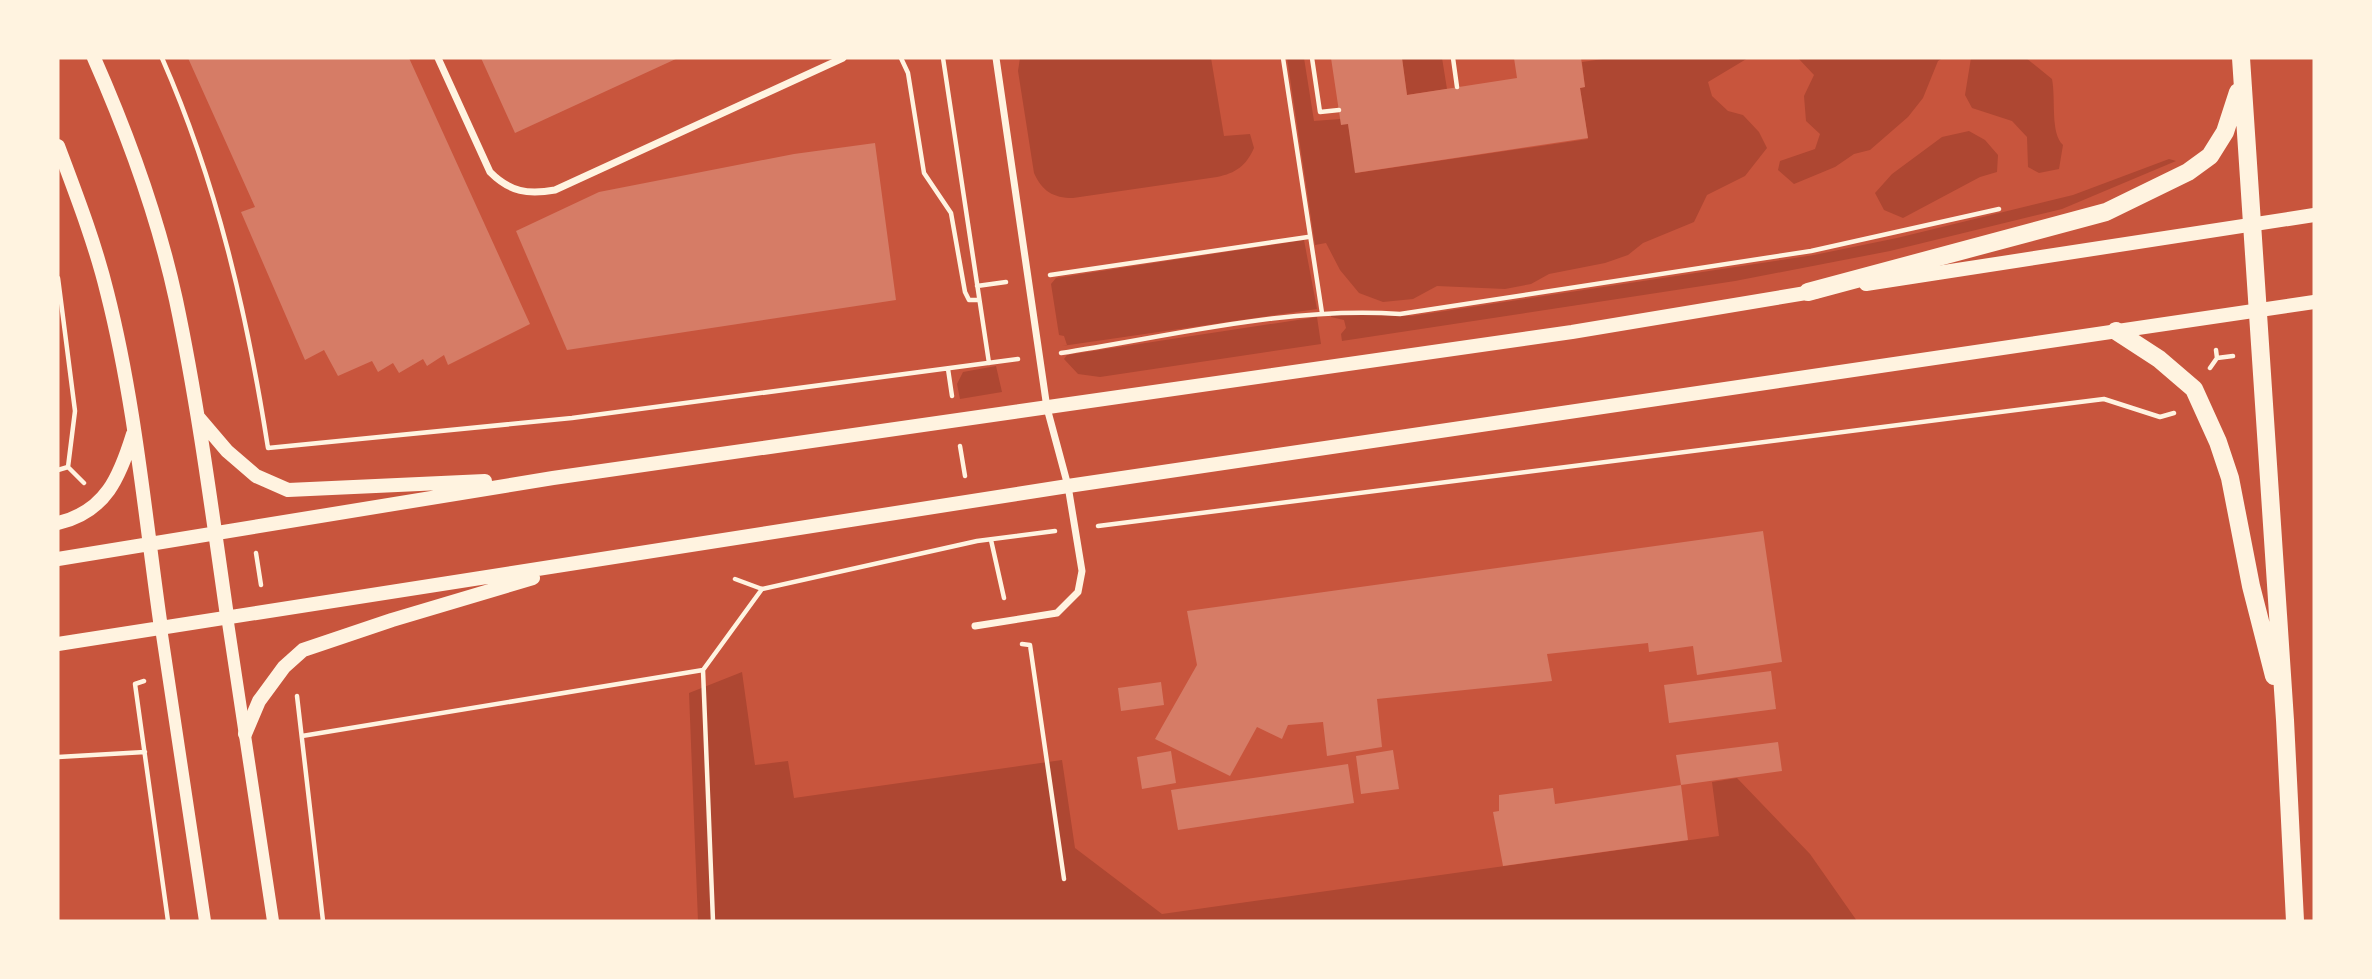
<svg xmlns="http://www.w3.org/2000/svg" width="2372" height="979" font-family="Arial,sans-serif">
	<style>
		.green { fill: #ae4732 }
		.building { fill: #d67c66 }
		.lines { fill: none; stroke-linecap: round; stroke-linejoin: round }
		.path { stroke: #fff3e0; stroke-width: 4.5 }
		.minor { stroke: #fff3e0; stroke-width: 7 }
		.tertiary { stroke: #fff3e0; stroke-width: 12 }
		.secondary { stroke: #fff3e0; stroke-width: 14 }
		.primary { stroke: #fff3e0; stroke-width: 18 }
	</style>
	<rect width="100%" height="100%" fill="#c8553d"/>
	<path class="green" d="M1020,58h191l13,78 26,-2 4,14c-8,18 -18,25 -37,29l-144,21c-20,0 -31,-7 -39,-25l-16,-102z
		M1287,58h17l10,63 26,-2 8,5 8,49 232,-34 -8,-51 5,-1 -3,-25 28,-4h138l-40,24 4,14 16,15 15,4 16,17 8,16 -22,28 -38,19 -13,27 -51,21 -15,12 -23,8 -56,11 -18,10 -26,5 -68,-3 -24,13 -30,3 -24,-9 -19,-23 -14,-27 -11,2z
		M1402,58h40l5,31 -40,6z
		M1798,58h145l-5,3 -15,37 -15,19 -38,33 -16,4 -19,13 -41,17 -16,-14 2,-9 35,-12 5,-15 -14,-13 -2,-25 10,-21z
		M1971,58h55l26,21c4,20 -2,54 11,66l-4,24 -20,4 -11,-6 -1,-30 -15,-16 -40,-13 -7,-13z
		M1969,131l16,9 13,15 -1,17 -17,5 -77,41 -19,-8 -9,-17 17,-19 50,-37z
		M2169,159l7,2 -114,48 -172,42 -155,30 -393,60 -1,-7 5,-6 -2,-8 -13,-3v-3l81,2 402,-61 83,-17 176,-43z
		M1304,240l13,69 -255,37 5,-1 -3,-9 -5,-1 -8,-51 5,-6z
		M1317,317l4,27 -221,33 -22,-3 -14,-15 3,-4z
		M996,366l6,26 -42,7 -3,-15 6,-12z
		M742,672l13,93 33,-4 6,37 268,-38 13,88 87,66 557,-78 -7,-54 25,-4 73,76 47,67h-1159l-9,-228z"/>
	<path class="building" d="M188,58h221l121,266 -82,41 -4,-10 -17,11 -4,-7 -24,14 -6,-10 -15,9 -6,-11 -34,15 -14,-26 -19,10 -64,-148 14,-5z
		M481,58h197l-163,75z
		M1331,58h71l5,37 110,-17 -3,-20h67l4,29 -5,1 8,50 -233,35 -7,-49 -7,1z
		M875,143l21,157 -329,50 -51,-119 83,-39 195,-38z
		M1763,531l19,131 -85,13 -4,-29 -44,6 -1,-9 -101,11 5,27 -175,18 5,48 -55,9 -4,-34 -35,3 -6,14 -25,-12 -27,49 -75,-37 42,-74 -10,-54z
		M1771,671l5,38 -107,14 -5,-38z
		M1161,682l3,23 -43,6 -3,-23z
		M1778,742l4,29 -101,14 -5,-30z
		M1393,750l6,39 -38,5 -5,-38z
		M1171,751l5,32 -34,6 -5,-32z
		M1348,764l6,39 -176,27 -7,-40z
		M1681,785l7,55 -185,26 -10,-54 6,-1v-16l54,-7 2,16z"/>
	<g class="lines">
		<path class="path" d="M162,58c55,125 85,256 106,390l304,-30 446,-59
			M901,58l7,15 16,100 27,40 14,79 4,8h10
			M943,58l46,305
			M1283,58l39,255
			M1312,58l8,54 19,-2
			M1453,58l4,29
			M1050,275l258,-38
			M58,278l17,133 -7,56
			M977,286l29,-4
			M1061,353c111,-17 228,-47 339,-39l411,-63 188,-42
			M2217,358l16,-2
			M2210,368l7,-10 -1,-8
			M948,369l4,27
			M960,446l5,30
			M68,467l16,16
			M58,470l10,-3
			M1098,526l1006,-127 56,18 14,-4
			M991,540l13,58
			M256,553l5,32
			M735,579l27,10 215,-48 78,-10
			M1022,644l8,1 34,234
			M144,681l-9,3 33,237
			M297,696l26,225
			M302,736l401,-66
			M58,757l87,-5
			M713,921l-10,-251 59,-81"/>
		<path class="minor" d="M438,58l52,114c20,20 38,23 65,18l288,-132
			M975,626l82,-13 21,-21 4,-21 -14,-85 -21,-78 -51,-350"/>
		<path class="tertiary" d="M227,616l46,305
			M161,628l44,293"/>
		<path class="secondary" d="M94,58c34,77 64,159 82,242 22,104 36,211 51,316
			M58,146c18,48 37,97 49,146 28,110 38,224 54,336
			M1866,284l448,-69
			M198,417l29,34 29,25 32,14 197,-9
			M58,523c48,-11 62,-47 75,-89
			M58,559l495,-81 1019,-146 246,-41
			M58,644l1010,-158 1246,-184
			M245,734l14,-33 25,-34 19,-17 89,-30 141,-42"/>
		<path class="primary" d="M2241,58l44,662 10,201
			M1808,292l298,-80 82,-40 22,-16 15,-24 13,-40
			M2116,331l43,28 35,30 24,53 12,36 21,108 23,90"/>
	</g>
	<rect width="2372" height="979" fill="none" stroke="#fff3e0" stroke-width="119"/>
</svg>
